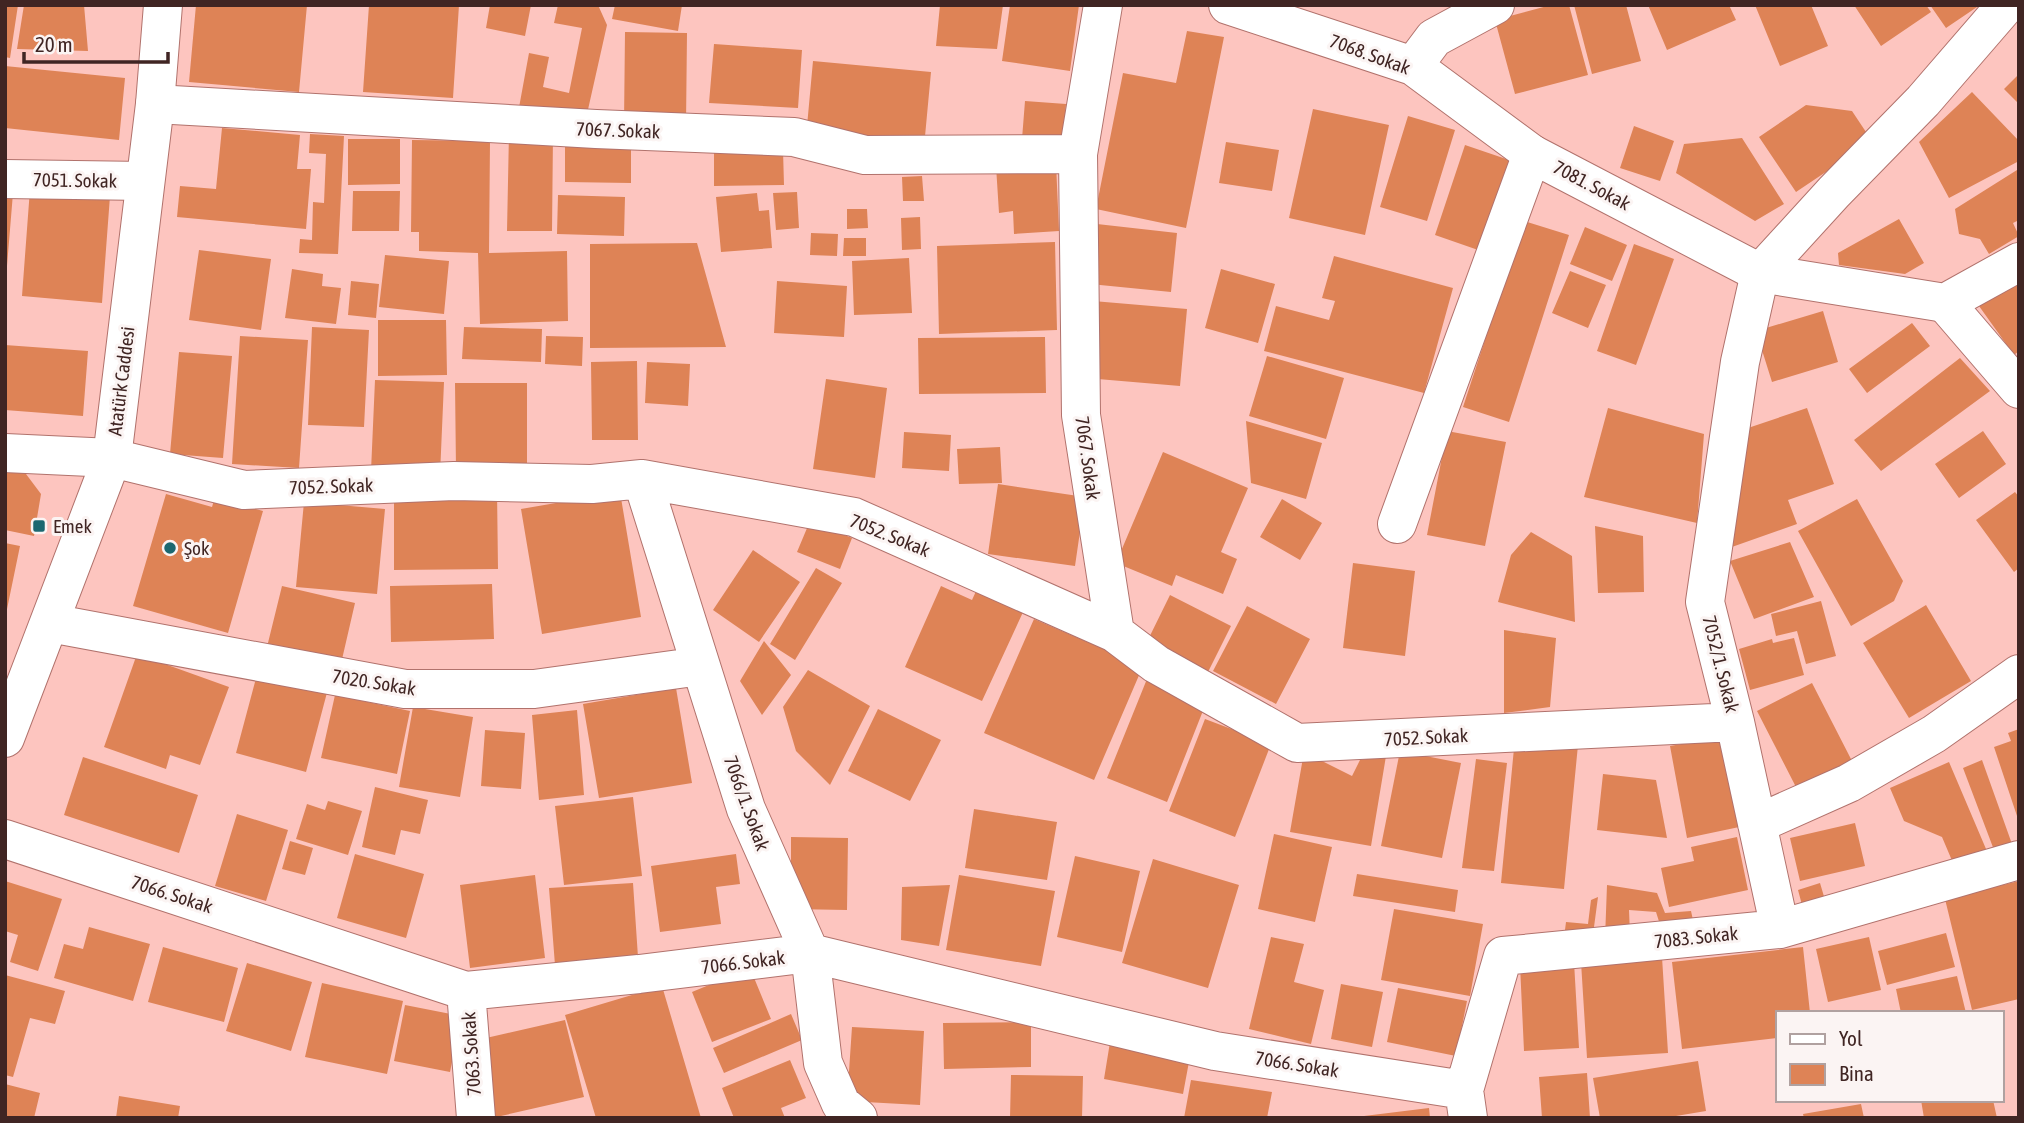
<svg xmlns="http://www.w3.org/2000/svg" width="2024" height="1123" font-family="'Asap Condensed',sans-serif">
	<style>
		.building { fill: #de8356 }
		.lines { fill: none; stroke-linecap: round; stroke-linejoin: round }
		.minor-casing { stroke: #b1726c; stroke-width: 40 }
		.tertiary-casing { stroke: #b1726c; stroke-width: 40 }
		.secondary-casing { stroke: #b1726c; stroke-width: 40 }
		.minor { stroke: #fff; stroke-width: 38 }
		.tertiary { stroke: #fff; stroke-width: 38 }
		.secondary { stroke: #fff; stroke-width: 38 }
		.poi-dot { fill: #1c6870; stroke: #fbf4f3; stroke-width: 2.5 }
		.labels { text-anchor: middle; stroke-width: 6; stroke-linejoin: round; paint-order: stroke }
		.street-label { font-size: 19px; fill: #402523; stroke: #fbf4f3 }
		.poi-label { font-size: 19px; fill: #402523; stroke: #fbf4f3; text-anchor: start }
	</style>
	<rect width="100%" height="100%" fill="#fdc5bf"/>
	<path class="building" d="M5,5h13l-8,53 -5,-1z
		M24,5h60l4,46 -71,-2z
		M196,5h111l-8,87 -110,-10z
		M369,5h90l-6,93 -90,-6z
		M490,5h41l-6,31 -39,-8z
		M558,5h40l9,20 -20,89 -69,-1 11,-60 20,4 -6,30 26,6 13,-65 -28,-5z
		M615,5h67l-4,26 -66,-12z
		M940,5h63l-6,44 -61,-3z
		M1010,5h69l-9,66 -68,-10z
		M1551,5h18l19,70 -73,19 -20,-74z
		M1574,5h52l15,56 -49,13z
		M1648,5h81l7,15 -69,30z
		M1755,5h56l17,41 -48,20z
		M1854,5h72l5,7 -50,34z
		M1930,5h50l-34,23z
		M1187,31l37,6 -38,191 -90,-19 27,-136 53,10z
		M625,32l62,1 -1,91 -62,-1z
		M714,44l88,6 -4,58 -89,-5z
		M813,61l118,11 -7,75 -118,-10z
		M5,66l120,12 -6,62 -114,-12z
		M2019,74v30l-15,-15z
		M1972,92l47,49v20l-70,37 -30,-56z
		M1025,101l41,3 -3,38 -41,-3z
		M1806,105l46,6 20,30 -76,51 -37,-55z
		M1313,109l76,16 -24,110 -76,-17z
		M1408,116l47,14 -28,91 -47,-14z
		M1634,126l40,15 -14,40 -40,-13z
		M222,128l78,7 -3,34h14l-5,60 -129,-12 3,-31 36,3z
		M509,132l44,2 -1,97h-45z
		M310,134l34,2 -6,118 -39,-1 1,-14 12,1 1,-38 11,1 2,-49 -17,-1z
		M565,138h66v45l-66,-1z
		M1742,138l42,66 -29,17 -79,-48 8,-29z
		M348,139h52v45l-52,1z
		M412,140l78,1 -1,112 78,-2 1,70 -88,3 -2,-71 -59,-2v-19h-8z
		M1226,142l53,8 -7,41 -53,-8z
		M1465,145l47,16 -31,90 -46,-16z
		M783,150l1,35 -70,1v-35z
		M1056,163l3,68 -45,3 -1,-23 -14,2 -3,-47z
		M2017,170l2,3v47l-6,3 6,13 -30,18 -9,-15 -21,-5 -4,-25z
		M922,176l2,25h-21l-1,-24z
		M30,189l80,7 -8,107 -80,-7z
		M353,191h47l-1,40h-47z
		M797,192l2,36 -23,2 -3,-37z
		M5,193h8l-6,73h-2z
		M757,193l2,18 10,-1 3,38 -51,4 -5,-55z
		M558,195l67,2 -1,39 -67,-2z
		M847,209h20l1,19 -21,1z
		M920,217l1,32 -19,1 -1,-32z
		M1899,219l25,44 -19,11 -66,-9 -1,-12z
		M1524,221l45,14 -60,187 -46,-15z
		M1097,224l80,9 -6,59 -81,-8z
		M1585,227l42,18 -15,36 -42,-17z
		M811,233l27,1 -1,22 -27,-1z
		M844,238h22v18h-23z
		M1055,242l2,88 -118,4 -2,-88z
		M697,243l29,104 -136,1v-104z
		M1634,244l40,15 -38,106 -39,-14z
		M199,250l72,9 -10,71 -72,-10z
		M385,255l64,6 -5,53 -65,-7z
		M1334,256l119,32 -29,105 -160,-42 12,-45 53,14 6,-19 -13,-3z
		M909,258l3,55 -58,2 -2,-54z
		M292,269l31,5 -1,12 19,2 -5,36 -51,-6z
		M1221,269l54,15 -17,59 -53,-15z
		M1570,271l36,14 -18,43 -36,-15z
		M2019,278v73l-5,4 -35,-49z
		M351,281l28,3 -3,34 -28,-3z
		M777,281l70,5 -3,51 -70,-4z
		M1093,301l94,8 -7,77 -94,-8z
		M1823,311l15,51 -66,20 -16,-51z
		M378,320h68l1,55 -69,1z
		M1912,323l18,23 -63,47 -18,-24z
		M312,327l57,3 -5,97 -56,-2z
		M464,327l78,2 -1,33 -79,-3z
		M240,336l68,4 -9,128 -67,-4z
		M546,336l37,1 -1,29 -37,-2z
		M1045,337l1,56 -127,1 -1,-56z
		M5,345l83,6 -5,65 -78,-6z
		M179,352l53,4 -9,102 -53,-4z
		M1267,356l77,22 -18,61 -77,-23z
		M1960,358l30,33 -109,80 -27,-31z
		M637,361l1,79h-46l-1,-78z
		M647,362l43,2 -2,42 -43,-3z
		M826,379l61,9 -12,90 -62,-9z
		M375,380l69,2 -4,93 -69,-4z
		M455,383h72v86l-71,1z
		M1608,408l96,26 -7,89 -113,-26z
		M1807,408l27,76 -46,16 9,24 -68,24 19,-120z
		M1246,421l76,22 -16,56 -55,-16z
		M1447,431l59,11 -21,104 -58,-11z
		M1983,431l23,33 -47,34 -24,-34z
		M904,432l47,3 -2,36 -47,-3z
		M1000,447l2,36 -43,1 -2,-35z
		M1163,452l85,36 -27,64 16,7 -14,35 -47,-19 -4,11 -56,-23z
		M17,462l24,32 -7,42 -29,-6v-67z
		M998,484l87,13 -10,69 -87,-12z
		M497,490l1,79 -104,1v-77z
		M620,492l21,125 -99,17 -21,-125z
		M2015,492l4,5v71l-5,4 -38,-52z
		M166,494l46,13 3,-10 48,14 -35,122 -95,-27z
		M1282,499l40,24 -22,37 -40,-23z
		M1857,499l46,82 -9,20 -43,25 -53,-95z
		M304,502l81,7 -8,85 -81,-7z
		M810,521l42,17 -12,31 -43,-17z
		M1595,526l48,10 1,56 -46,1z
		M1531,532l41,24 3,66 -77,-20 13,-47z
		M1790,542l24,55 -60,22 -24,-58z
		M5,543l15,3 -14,68h-1z
		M753,550l47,32 -41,60 -46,-32z
		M1353,563l62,8 -10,85 -62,-8z
		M816,568l26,15 -47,77 -25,-16z
		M492,584l2,55 -103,3 -1,-56z
		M282,586l73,17 -15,65 -74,-17z
		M941,586l31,14 5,-11 47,21 -42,91 -77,-34z
		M1170,595l61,31 -28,56 -61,-30z
		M1821,601l15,55 -30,8 -9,-33 -21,5 -5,-22z
		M1926,605l45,76 -62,37 -46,-75z
		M1247,606l63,33 -34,65 -63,-33z
		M1034,619l109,47 -49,114 -110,-47z
		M1504,630l52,8 -6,69 -46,6z
		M1794,638l10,37 -54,15 -11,-41 33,-10 1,4z
		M764,641l27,34 -29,40 -22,-34z
		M137,654l92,33 -29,78 -30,-10 -4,14 -62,-22z
		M259,667l70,18 -23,87 -70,-19z
		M808,670l62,36 -40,79 -34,-34 -13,-44z
		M1149,674l59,24 -41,104 -60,-24z
		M1812,683l40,78 -55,28 -40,-78z
		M676,688l16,95 -93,15 -16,-94z
		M335,695l75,16 -13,63 -76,-16z
		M413,707l60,10 -13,80 -61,-10z
		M878,709l63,31 -31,61 -62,-30z
		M577,710l7,85 -45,5 -7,-85z
		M1205,719l66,25 -36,93 -66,-26z
		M2019,729v90h-1l-24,-72 17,-6 -3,-8z
		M485,730l40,3 -4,56 -40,-3z
		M1727,736l17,90 -57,12 -17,-92z
		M1515,738l63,7 -14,144 -63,-6z
		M1400,751l61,12 -19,95 -61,-12z
		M1304,752l48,24 8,-16 26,-4 -15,90 -81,-14z
		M83,757l115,38 -19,58 -115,-38z
		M1476,759l31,4 -13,108 -32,-3z
		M1982,760l30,84 -18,6 -31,-82z
		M1949,762l40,94 -33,14 -14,-33 -38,-16 -14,-33z
		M1603,774l53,6 11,58 -70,-8z
		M375,787l53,13 -8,34 -19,-4 -6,25 -33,-8z
		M633,797l9,79 -78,9 -9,-79z
		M328,801l34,10 -14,44 -52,-16 11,-35 18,6z
		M974,809l83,13 -10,58 -82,-12z
		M237,814l51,16 -22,71 -51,-15z
		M1855,823l10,43 -65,15 -10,-43z
		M1274,834l58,13 -17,75 -57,-13z
		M791,837l57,1 -1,72 -56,-1z
		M1737,837l11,53 -79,17 -8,-39 33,-7 -3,-14z
		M290,841l23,7 -8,27 -23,-6z
		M355,854l69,20 -18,64 -69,-20z
		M736,854l4,30 -24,3 5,37 -61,8 -9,-66z
		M1075,856l65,15 -18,81 -65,-15z
		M1153,859l86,26 -31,103 -86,-25z
		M1357,874l101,16 -3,22 -102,-16z
		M535,875l10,83 -75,10 -10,-83z
		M959,875l96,16 -14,75 -95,-16z
		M5,881l57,18 -24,72 -28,-9 8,-27 -13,-4z
		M2019,881v118l-47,11 -27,-111z
		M633,883l6,89 -83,6 -7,-90z
		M1820,883l8,27 -23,6 -7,-26z
		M950,885l-11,61 -38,-6 1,-53z
		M1607,885l50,8 8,20 26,-2 4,18 -32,5 -7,-22 -27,-2 1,25 -25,4z
		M1598,897l-6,45 -28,-4 2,-16 22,2 3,-24z
		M1394,909l89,15 -13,72 -89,-16z
		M89,927l61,17 -17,57 -79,-23 10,-34 19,5z
		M1946,933l9,34 -68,18 -9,-34z
		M1271,937l33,7 -10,38 30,8 -13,54 -62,-15z
		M1869,937l12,53 -53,12 -12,-53z
		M163,947l75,21 -14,54 -76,-20z
		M1803,947l7,66h-33v25l-95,11 -10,-87z
		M1662,957l6,96 -81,5 -6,-96z
		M1574,962l5,86 -55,3 -4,-86z
		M247,963l65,19 -21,69 -65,-20z
		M750,968l21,51 -59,23 -20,-50z
		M5,975l60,16 -10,33 -25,-6 -17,59 -8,-2z
		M1957,976l9,37h-65l-5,-24z
		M322,983l81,18 -16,73 -82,-17z
		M1341,984l42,8 -11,55 -41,-8z
		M662,986l39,132h-105l-31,-103z
		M1398,988l69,13 -11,55 -69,-14z
		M405,1005l56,11 -11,56 -56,-11z
		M791,1014l11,26 -78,33 -11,-25z
		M565,1020l19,77 -92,21 -19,-77z
		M1031,1022v45l-87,2 -1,-46z
		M852,1027l72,4 -4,74 -73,-4z
		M1111,1036l80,15 -8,43 -79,-15z
		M790,1060l16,38 -25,10 4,10h-51l-12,-30z
		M1698,1061l8,50 -42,7h-64l-7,-40z
		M1587,1073l3,45h-48l-3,-41z
		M1011,1075l72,1 -1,42h-72z
		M1191,1080l81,12 -5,26h-83z
		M5,1084l35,9 -6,25h-29z
		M119,1096l61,10 -2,12h-62z
		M1921,1100h72l4,18h-73z
		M1861,1104l3,14h-60l-1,-4z
		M1429,1108l1,10h-66v-2z"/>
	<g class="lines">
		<defs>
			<path id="minor" d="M1103,5l-25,149 3,261 34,218
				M1228,5l185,61 119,88
				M1413,66l21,-28 61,-33
				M155,104l441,25 198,8 71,18 213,-1
				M5,179l140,2
				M1945,303l74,86
				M5,453l107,5 132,32 210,-9 138,3 50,-5 212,38 261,116 41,31 141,79 438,-21
				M642,479l104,330 64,144 13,110 18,41 17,14
				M50,623l355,66h129l167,-23
				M1757,824l92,-41 85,-49 85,-60
				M5,839l461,152 173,-17 171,-21 405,98 249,39 4,28
				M1780,929l-45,-207 -30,-120 35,-240 20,-89 74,-81 89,-91 83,-96
				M466,991l10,127
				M1464,1090l39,-134 277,-27 239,-69"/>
			<path id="tertiary" d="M1397,524l135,-370 228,119 185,30 74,-41"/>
			<path id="secondary" d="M5,738l107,-280 43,-354 8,-99"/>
		</defs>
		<use href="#minor" class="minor-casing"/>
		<use href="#tertiary" class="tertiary-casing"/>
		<use href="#secondary" class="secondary-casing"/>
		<use href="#minor" class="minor"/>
		<use href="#tertiary" class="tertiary"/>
		<use href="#secondary" class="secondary"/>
	</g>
	<g class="poi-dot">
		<rect x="32" y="519" width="14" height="14" rx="3.5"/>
		<circle cx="170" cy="548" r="7"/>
	</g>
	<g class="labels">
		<g class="street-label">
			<text transform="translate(1370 54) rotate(20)" y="7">7068. Sokak</text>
			<text transform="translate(618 130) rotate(2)" y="7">7067. Sokak</text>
			<text transform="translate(75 180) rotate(1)" y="7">7051. Sokak</text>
			<text transform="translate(1592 185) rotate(28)" y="7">7081. Sokak</text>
			<text transform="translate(121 381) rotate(-83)" y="7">Atatürk Caddesi</text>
			<text transform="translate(1088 458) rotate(82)" y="7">7067. Sokak</text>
			<text transform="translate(331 486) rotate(-2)" y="7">7052. Sokak</text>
			<text transform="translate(890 535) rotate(22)" y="7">7052. Sokak</text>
			<text transform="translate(1721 664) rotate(76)" y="7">7052/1. Sokak</text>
			<text transform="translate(374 682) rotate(9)" y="7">7020. Sokak</text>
			<text transform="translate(1426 737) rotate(-3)" y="7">7052. Sokak</text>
			<text transform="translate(747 803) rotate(70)" y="7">7066/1. Sokak</text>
			<text transform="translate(172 894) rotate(18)" y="7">7066. Sokak</text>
			<text transform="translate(1696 937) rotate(-6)" y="7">7083. Sokak</text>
			<text transform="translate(743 962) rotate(-7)" y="7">7066. Sokak</text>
			<text transform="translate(471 1054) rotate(-94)" y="7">7063. Sokak</text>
			<text transform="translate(1297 1064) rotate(9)" y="7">7066. Sokak</text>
		</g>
		<g class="poi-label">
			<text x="53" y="533">Emek</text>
			<text x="184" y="555">Şok</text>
		</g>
	</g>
	<rect width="2024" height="1123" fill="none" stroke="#402523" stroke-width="14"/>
	<rect x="1776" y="1011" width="228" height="91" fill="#fbf4f3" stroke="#b0a1a0" stroke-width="2"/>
	<rect x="1790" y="1034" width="35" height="10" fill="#ffffff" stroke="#b0a1a0" stroke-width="2"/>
	<text x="1839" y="1046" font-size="21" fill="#402523">Yol</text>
	<rect x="1790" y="1064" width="35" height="21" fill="#de8356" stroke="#b0a1a0" stroke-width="2"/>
	<text x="1839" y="1081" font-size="21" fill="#402523">Bina</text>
	<path d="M24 52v10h144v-10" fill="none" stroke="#402523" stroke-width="3.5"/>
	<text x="35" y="52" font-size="21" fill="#402523" stroke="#fbf4f3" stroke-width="5" paint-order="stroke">20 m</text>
</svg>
